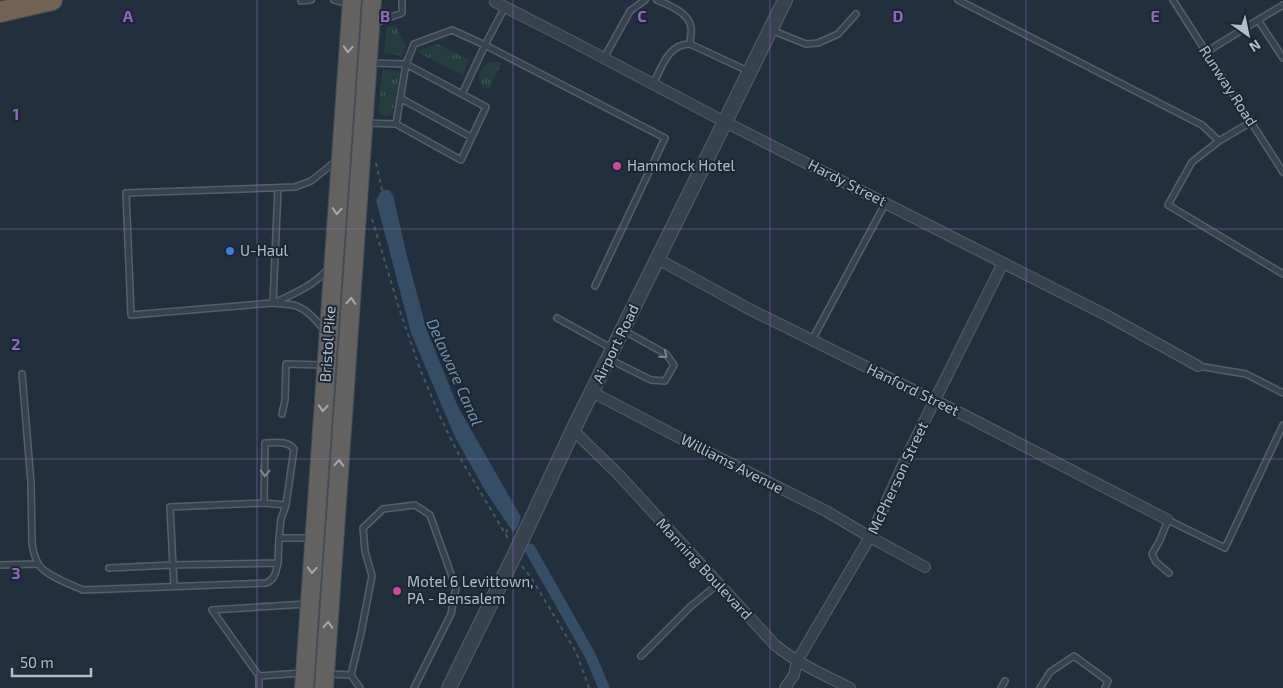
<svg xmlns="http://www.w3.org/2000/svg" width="1283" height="688" font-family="'Exo 2',sans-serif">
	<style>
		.grass { fill: url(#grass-tufts) }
		.water { fill: #344e66 }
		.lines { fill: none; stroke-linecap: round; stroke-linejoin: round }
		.canal { stroke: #344e66; stroke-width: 11 }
		.service-casing { stroke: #54606b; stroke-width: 8 }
		.minor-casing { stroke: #54606b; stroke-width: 12 }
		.tertiary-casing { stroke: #54606b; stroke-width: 16 }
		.trunk-casing { stroke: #414d58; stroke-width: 20 }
		.motorway-casing { stroke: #414d58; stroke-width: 22 }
		.path { stroke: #425b5b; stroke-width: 2; stroke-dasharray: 4 4; stroke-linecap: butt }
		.service { stroke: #36424e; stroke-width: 5 }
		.minor { stroke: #36424e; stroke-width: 10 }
		.tertiary { stroke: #36424e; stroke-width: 14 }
		.trunk { stroke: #646260; stroke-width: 18 }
		.motorway { stroke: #746352; stroke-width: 20 }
		.oneway { stroke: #a2abb4 }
		.oneway2 { stroke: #7a8692 }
		.grid { fill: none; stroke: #9166c3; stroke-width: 1; stroke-opacity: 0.55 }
		.hotel-dot { fill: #d1479c; stroke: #1b2732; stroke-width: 2 }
		.shop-dot { fill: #3f7fe0; stroke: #1b2732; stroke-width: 2 }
		.labels { text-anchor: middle; stroke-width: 4; stroke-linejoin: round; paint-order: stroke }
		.street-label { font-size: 15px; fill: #b1bdc9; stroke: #1b2732 }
		.poi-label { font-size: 15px; fill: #b1bdc9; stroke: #1b2732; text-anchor: start }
		.water-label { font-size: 16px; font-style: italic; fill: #7091ae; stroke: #1b2732 }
		.grid-label { font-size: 16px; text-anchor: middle; font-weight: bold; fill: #9166c3; stroke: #1b2732; stroke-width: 4; stroke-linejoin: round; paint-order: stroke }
	</style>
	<defs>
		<pattern id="grass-tufts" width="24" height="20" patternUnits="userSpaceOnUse" patternTransform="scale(1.25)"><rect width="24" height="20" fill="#243e3f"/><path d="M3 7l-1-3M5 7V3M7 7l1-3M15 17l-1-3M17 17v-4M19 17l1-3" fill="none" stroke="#415859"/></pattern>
	</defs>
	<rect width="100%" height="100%" fill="#22303e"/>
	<path class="grass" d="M395,25l11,21 -3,10 -19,-3 3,-26z
		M438,44l31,16 -6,15 -44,-22 1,-3 2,-1z
		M491,62h11l-13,27c-16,-4 -11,-22 2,-27z
		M384,70h14l2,4 -8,41 -6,1 -6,-2 -1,-5 3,-38z"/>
	<path class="water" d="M382,190h7l4,5 15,65 18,68 32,79 63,110 -3,10 -5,5 -27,-40 -31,-55 -44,-104 -35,-133z"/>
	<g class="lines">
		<path class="canal" d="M530,549l61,108 13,31"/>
		<defs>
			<path id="service" d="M334,0l14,4
				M657,0c12,5 32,13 34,27 1,6 -1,11 -1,17
				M958,0l244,125 17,16 32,-19
				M1173,0l110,172
				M301,1l10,-1
				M505,7l-20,38 180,93 -70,148
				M1258,20l25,-15
				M375,23l27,-10v-13
				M771,30l35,14 12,-1 20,-9 18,-20
				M1206,52l52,-32 25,38
				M604,58l26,-47 15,-11
				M371,63l35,1 8,-20 38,-14 33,15 -23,49
				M406,64l80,43 -25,53 -65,-36z
				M653,84c9,-17 15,-40 37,-40l60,28
				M400,98l71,39
				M366,123l30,1
				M1219,141l-27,21 -24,43 115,69
				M273,303l5,-115
				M274,303c19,-9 39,-17 53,-33
				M557,318l56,31
				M324,330c-8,-10 -18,-22 -31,-25 -6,-1 -13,-1 -20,-2l-142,12 -5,-122 169,-6 16,-6 25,-20
				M812,340l73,-136
				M609,359l42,21 14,1 9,-16 -8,-11 -43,-24
				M1198,366l48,8 37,19
				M22,374l9,109 1,60c1,7 3,16 7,22 6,10 33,20 44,25l183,-7c9,-3 10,-12 12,-20
				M282,414l3,-14 1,-36 37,1
				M279,538h32
				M0,565l38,-1
				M109,568l63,-3 106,-2 1,-25 2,-19 5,-14 8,-56c-7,-9 -19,-6 -29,-6l-1,60
				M1169,573l-13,-11 -4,-8 8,-14 8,-20 57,28 58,-123
				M174,586l-4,-79 94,-4 22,2
				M641,656l49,-49 28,-23
				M302,673l-43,3 -47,-66 95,-6
				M329,674l22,1
				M259,676v12
				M360,688l-9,-13 10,-42 11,-57 -7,-25 -2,-23 20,-19 32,-4 15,10 26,73 -5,26 -37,74
				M1001,688l4,-7
				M1040,688l10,-16 24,-16 34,25 -3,7"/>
			<path id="minor" d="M495,2l67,34 163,86 381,193 92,51
				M658,259l91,50 215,106 204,105
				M592,392l88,46 146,73 44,26 55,30
				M573,430l46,45 156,170c22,18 49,30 75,43
				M785,688l9,-13 3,-14 73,-124 38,-83 95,-191"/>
			<path id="tertiary" d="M449,688l66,-134 58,-124 212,-430"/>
			<path id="trunk" d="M304,688l48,-688
				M324,688l48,-688"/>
			<path id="motorway" d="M0,12l52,-12"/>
		</defs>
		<use href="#service" class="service-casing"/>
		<use href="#minor" class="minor-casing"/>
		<use href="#tertiary" class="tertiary-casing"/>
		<use href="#trunk" class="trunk-casing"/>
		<use href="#motorway" class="motorway-casing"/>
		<path class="path" d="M376,163l6,27
			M372,219l27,89 21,61 22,52 21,42 46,77
			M506,533l3,-8
			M522,566l10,13 44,73 13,36"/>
		<use href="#service" class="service"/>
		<use href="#minor" class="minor"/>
		<use href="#tertiary" class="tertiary"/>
		<use href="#trunk" class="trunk"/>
		<use href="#motorway" class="motorway"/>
	</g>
	<defs><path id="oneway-chevron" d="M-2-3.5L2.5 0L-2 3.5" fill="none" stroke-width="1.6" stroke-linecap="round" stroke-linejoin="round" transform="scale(1.25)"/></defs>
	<g class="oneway">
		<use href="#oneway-chevron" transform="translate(348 49) rotate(94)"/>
		<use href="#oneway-chevron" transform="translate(337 211) rotate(94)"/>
		<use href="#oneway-chevron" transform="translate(351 301) rotate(-86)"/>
		<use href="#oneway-chevron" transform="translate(323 408) rotate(94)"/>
		<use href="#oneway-chevron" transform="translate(339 463) rotate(-86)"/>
		<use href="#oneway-chevron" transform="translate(312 570) rotate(94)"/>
		<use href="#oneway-chevron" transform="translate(328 625) rotate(-86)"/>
	</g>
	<g class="oneway2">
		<use href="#oneway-chevron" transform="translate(664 355) rotate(40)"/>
		<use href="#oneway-chevron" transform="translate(265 473) rotate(91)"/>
	</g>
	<path class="grid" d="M257,0v688M513,0v688M770,0v688M1026,0v688M0,229h1283M0,459h1283"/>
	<g class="hotel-dot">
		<circle cx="617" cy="166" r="5"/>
		<circle cx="397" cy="591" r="5"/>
	</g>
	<circle class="shop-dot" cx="230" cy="251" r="5"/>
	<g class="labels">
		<g class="street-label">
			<text transform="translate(1228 86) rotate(57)" y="5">Runway Road</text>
			<text transform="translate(847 183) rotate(27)" y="5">Hardy Street</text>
			<text transform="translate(328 344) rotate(-86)" y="5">Bristol Pike</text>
			<text transform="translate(616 344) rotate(-64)" y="5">Airport Road</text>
			<text transform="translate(913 390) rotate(26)" y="5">Hanford Street</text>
			<text transform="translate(732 464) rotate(27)" y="5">Williams Avenue</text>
			<text transform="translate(898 478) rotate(-65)" y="5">McPherson Street</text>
			<text transform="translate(704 569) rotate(47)" y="5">Manning Boulevard</text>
		</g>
		<g class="poi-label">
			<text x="627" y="171">Hammock Hotel</text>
			<text x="240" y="256">U-Haul</text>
			<text x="407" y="587">Motel 6 Levittown,<tspan x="407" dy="17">PA - Bensalem</tspan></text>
		</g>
		<g class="water-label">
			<text transform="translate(455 372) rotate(66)" y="6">Delaware Canal</text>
		</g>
	</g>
	<g class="grid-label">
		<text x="128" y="22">A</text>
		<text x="385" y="22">B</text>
		<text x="642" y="22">C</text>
		<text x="898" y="22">D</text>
		<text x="1155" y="22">E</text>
		<text x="16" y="120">1</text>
		<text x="16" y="350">2</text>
		<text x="16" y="579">3</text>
	</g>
	<g transform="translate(1248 35) rotate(147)" stroke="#1b2732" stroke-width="4" paint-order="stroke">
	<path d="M0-4L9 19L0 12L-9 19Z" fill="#b1bdc9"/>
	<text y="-8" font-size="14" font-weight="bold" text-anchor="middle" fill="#b1bdc9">N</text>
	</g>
	<path d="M12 668v8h79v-8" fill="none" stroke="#b1bdc9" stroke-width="2.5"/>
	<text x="20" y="668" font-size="15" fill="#b1bdc9" stroke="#1b2732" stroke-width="4" paint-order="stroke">50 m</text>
</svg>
